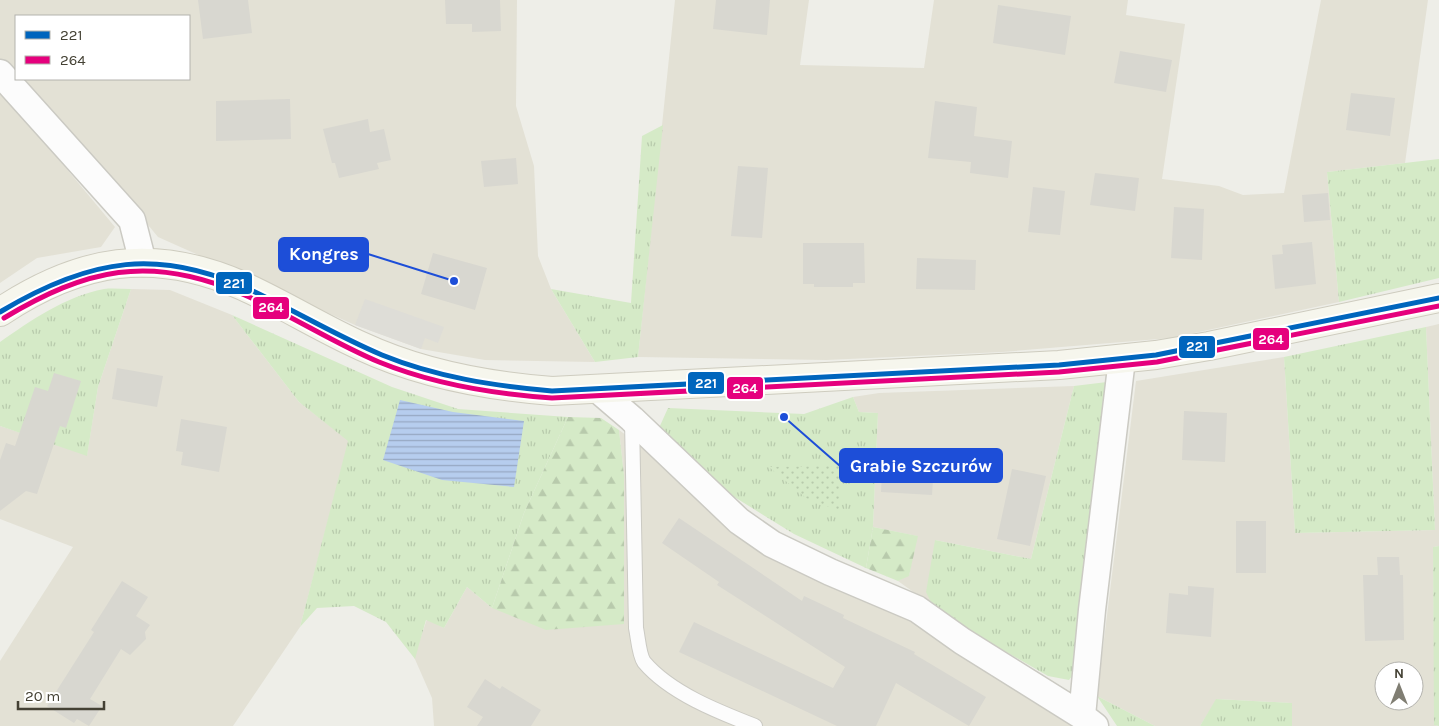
<svg xmlns="http://www.w3.org/2000/svg" width="1439" height="726" font-family="Karla,sans-serif">
	<style>
		.residential { fill: #e3e1d5; fill-rule: evenodd }
		.grass { fill: url(#grass-tufts) }
		.forest { fill: url(#forest-firs) }
		.park { fill: url(#park-dots) }
		.parking { fill: #deddd7 }
		.water { fill: url(#water-rules) }
		.building { fill: #d8d7d0 }
		.lines { fill: none; stroke-linecap: round; stroke-linejoin: round }
		.lane-casing { stroke: #cbcac3; stroke-width: 16 }
		.street-casing { stroke: #cbcac3; stroke-width: 29 }
		.secondary-casing { stroke: #ceccbf; stroke-width: 30 }
		.lane { stroke: #fcfcfc; stroke-width: 14 }
		.street { stroke: #fcfcfc; stroke-width: 26 }
		.secondary { stroke: #f6f6ed; stroke-width: 28 }
		.bus-1-casing { stroke: #fff; stroke-width: 9 }
		.bus-2-casing { stroke: #fff; stroke-width: 9 }
		.bus-1 { stroke: #0065bd; stroke-width: 5 }
		.bus-2 { stroke: #e5007d; stroke-width: 5 }
		.leader { fill: none; stroke: #1d4ed8; stroke-width: 2 }
		.callout-dot { fill: #1d4ed8; stroke: #fff; stroke-width: 2 }
		.callout { fill: #1d4ed8; stroke: #1d4ed8; stroke-width: 2 }
		.callout-label { font-size: 18px; text-anchor: middle; font-weight: bold; fill: #fff }
		.line-badge { stroke: #fff; stroke-width: 2 }
		.badge-label { font-size: 14px; text-anchor: middle; font-weight: bold; fill: #fff }
	</style>
	<defs>
		<pattern id="grass-tufts" width="24" height="20" patternUnits="userSpaceOnUse" patternTransform="scale(1.25)"><rect width="24" height="20" fill="#d5eac7"/><path d="M3 7l-1-3M5 7V3M7 7l1-3M15 17l-1-3M17 17v-4M19 17l1-3" fill="none" stroke="#b8caac"/></pattern>
		<pattern id="forest-firs" width="22" height="20" patternUnits="userSpaceOnUse" patternTransform="scale(1.25)"><rect width="22" height="20" fill="#d5eac7"/><path d="M5 1l3.5 6h-7zM16 11l3.5 6h-7z" fill="#b8caac"/></pattern>
		<pattern id="park-dots" width="8" height="8" patternUnits="userSpaceOnUse" patternTransform="scale(1.25)"><rect width="8" height="8" fill="#d5eac7"/><path d="M2 2h.1M6 6h.1" fill="none" stroke="#b8caac" stroke-width="1.8" stroke-linecap="round"/></pattern>
		<pattern id="water-rules" width="6" height="5" patternUnits="userSpaceOnUse" patternTransform="scale(1.25)"><rect width="6" height="5" fill="#b6cdee"/><path d="M0 2.5h6" fill="none" stroke="#96a8c2"/></pattern>
	</defs>
	<rect width="100%" height="100%" fill="#eeeee8"/>
	<path class="residential" d="M0,0h517l-1,106 18,60 4,90 13,33 44,73 -110,-2 -64,-11 -66,-24 -197,-88 -51,-62 -107,-113zM16,16h173v63h-173z
		M675,0h134l-9,65 124,3 10,-68h194l-2,15 59,9 -23,155 57,7 24,9 41,-2 37,-193h107l-23,163 -78,9 12,130 -168,36 -169,14 -176,8 -188,-3z
		M0,89l115,138 -14,20 -64,11 -37,25z
		M131,289l39,1 62,25 67,87 50,39 -49,186 -67,99h-233v-65l73,-114 -73,-28v-93l87,29 11,-68z
		M1439,324v222l-6,1 2,178 3,1h-146l-1,-23 -74,-4 -17,27h-45l-58,-30 39,-315 148,-24 11,176 140,-3 -9,-203zM1384,671h30v30h-30z
		M1074,386l-43,173 -96,-19 -2,66 -35,-25 11,-6 8,-39 -44,-9 5,-114 -19,-1 -6,-15 26,-4z
		M619,430l43,31 420,265h-648l-2,-28 -18,-41 13,-38 17,9 23,-41 25,21 132,-133z"/>
	<path class="grass" d="M663,125l-25,232 -43,5 -44,-73 80,14 11,-167z
		M1439,159v119l-100,24 -12,-130z
		M131,289l-33,98 -11,69 -87,-30v-84c30,-21 66,-46 104,-53 8,-1 18,0 27,0z
		M232,315l160,72 66,22 110,8 -44,96 -32,95 -25,-21 -23,41 -18,-8 -11,39 -29,-37 -32,-16 -37,2 -17,19 48,-186 -49,-39z
		M1426,327l9,203 -140,3 -11,-176z
		M1107,382l-31,289 -7,9 -21,-4 -73,-42 -42,-28 -7,-14 9,-52 96,19 43,-173z
		M853,397l6,15 19,1 -5,114 -7,41 -72,-34 -79,-49 -56,-57 9,-20 136,6z
		M1439,546v180l-5,-1 -1,-178z
		M1097,696l58,30h-38z
		M1216,699l76,4v23h-92z"/>
	<path class="forest" d="M568,417l33,1 18,12 5,45v149l-78,6 -54,-22 32,-95z
		M873,527l45,9 -9,40 -11,5 -32,-13z"/>
	<path class="park" d="M841,466l-2,45 -33,-13 -37,-31z"/>
	<path class="parking" d="M365,299l79,28 -6,16 -13,-5 -4,11 -66,-24z"/>
	<path class="water" d="M400,400l53,12 71,9 -10,66 -72,-7 -59,-20z"/>
	<path class="building" d="M198,0h50l4,33 -49,6z
		M445,0h55l1,31 -29,1v-8h-26z
		M716,0h54l-3,35 -54,-6z
		M998,5l73,11 -6,39 -72,-12z
		M1120,51l52,9 -6,32 -52,-9z
		M1351,93l44,5 -5,38 -44,-6z
		M290,99l1,40 -75,2v-40z
		M935,101l42,6 -3,29 38,5 -4,37 -38,-5 1,-11 -43,-4z
		M368,119l2,13 14,-3 7,31 -14,3 2,6 -40,9 -4,-15h-3l-9,-34z
		M516,158l2,26 -34,3 -3,-26z
		M738,166l30,2 -6,70 -31,-2z
		M1095,173l44,5 -4,33 -45,-6z
		M1033,187l32,4 -5,44 -32,-3z
		M1328,193l2,27 -26,2 -2,-27z
		M1174,207l30,2 -2,51 -31,-2z
		M1312,242l4,42 -41,5 -3,-34 11,-1 -1,-9z
		M803,243h61l1,40h-12v4h-39v-3h-11z
		M433,253l54,15 -12,42 -54,-16z
		M917,258l59,2 -1,30 -59,-1z
		M117,368l46,8 -6,31 -45,-8z
		M54,373l27,8 -15,47 -6,-2 -23,68 -11,-3 -26,20v-51l6,-17 9,3 20,-59 13,4z
		M1184,411l43,2 -2,49 -43,-2z
		M181,419l46,8 -8,45 -38,-7 2,-13 -7,-1z
		M905,448l30,1 -3,46 -51,-3 2,-40 22,1z
		M1012,469l34,7 -16,70 -33,-7z
		M679,518l123,83 2,-5 15,7 25,12 -1,3 72,34 -1,2 72,43 -17,29 -73,-43 -20,43h-39l-158,-74 15,-30 139,66 12,-21 -128,-82 2,-3 -57,-39z
		M1236,521h30v52h-30z
		M1377,557h22l1,18h3l1,65 -39,1 -2,-66h15z
		M122,581l26,16 -12,19 14,9 -5,7 1,7 -16,16 -9,-6 -31,50 12,7 -13,20 -12,-7 -3,4 -27,-17 47,-74 -3,-2z
		M1188,586l26,2 -3,49 -45,-4 3,-40 19,2z
		M485,679l15,10 2,-3 39,24 -10,16h-54l6,-9 -16,-10z"/>
	<g class="lines">
		<defs>
			<path id="lane" d="M632,420l4,208c2,9 3,27 8,34 26,31 75,50 111,64"/>
			<path id="street" d="M0,73l132,147 11,43
				M597,389l35,30 107,102 33,23 58,28 87,37 45,32 120,75 13,10
				M1082,716l10,-106 30,-251"/>
			<path id="secondary" d="M0,312c80,-53 153,-66 243,-26 40,18 78,42 118,60 60,28 126,40 191,45l507,-26 97,-10 53,-9 230,-48"/>
		</defs>
		<use href="#lane" class="lane-casing"/>
		<use href="#street" class="street-casing"/>
		<use href="#secondary" class="secondary-casing"/>
		<use href="#lane" class="lane"/>
		<use href="#street" class="street"/>
		<use href="#secondary" class="secondary"/>
		<defs>
			<path id="bus-1" d="M0,312c90,-54 160,-66 257,-19 42,20 82,44 125,62 54,22 112,31 170,36l507,-26 97,-10 283,-57"/>
			<path id="bus-2" d="M4,318c82,-49 145,-64 236,-25 48,20 91,49 139,69 54,22 115,32 173,36l507,-26 98,-10 282,-56"/>
		</defs>
		<use href="#bus-1" class="bus-1-casing"/>
		<use href="#bus-2" class="bus-2-casing"/>
		<use href="#bus-1" class="bus-1"/>
		<use href="#bus-2" class="bus-2"/>
	</g>
	<path class="leader" d="M454 281L368 254M784 417L840 466"/>
	<g class="callout-dot">
		<circle cx="454" cy="281" r="5"/>
		<circle cx="784" cy="417" r="5"/>
	</g>
	<g class="callout">
		<rect x="279" y="238" width="89" height="33" rx="5"/>
		<rect x="840" y="449" width="162" height="33" rx="5"/>
	</g>
	<g class="callout-label">
		<text x="324" y="260">Kongres</text>
		<text x="921" y="472">Grabie Szczurów</text>
	</g>
	<g class="line-badge">
		<rect x="215" y="271" width="38" height="24" rx="5" fill="#0065bd"/>
		<rect x="252" y="296" width="38" height="24" rx="5" fill="#e5007d"/>
		<rect x="1252" y="327" width="38" height="24" rx="5" fill="#e5007d"/>
		<rect x="1178" y="335" width="38" height="24" rx="5" fill="#0065bd"/>
		<rect x="687" y="371" width="38" height="24" rx="5" fill="#0065bd"/>
		<rect x="726" y="376" width="38" height="24" rx="5" fill="#e5007d"/>
	</g>
	<g class="badge-label">
		<text x="234" y="288">221</text>
		<text x="271" y="312">264</text>
		<text x="1271" y="344">264</text>
		<text x="1197" y="351">221</text>
		<text x="706" y="388">221</text>
		<text x="745" y="393">264</text>
	</g>
	<rect x="15" y="15" width="175" height="65" fill="#ffffff" stroke="#b4b3ae"/>
	<rect x="25" y="31" width="25" height="8" fill="#0065bd" stroke="#b4b3ae"/>
	<text x="60" y="40" font-size="15" fill="#444134">221</text>
	<rect x="25" y="56" width="25" height="8" fill="#e5007d" stroke="#b4b3ae"/>
	<text x="60" y="65" font-size="15" fill="#444134">264</text>
	<g transform="translate(1399 686)"><circle r="24" fill="#ffffff" stroke="#b4b3ae"/>
	<path d="M0-4L9 19L0 12L-9 19Z" fill="#807e73"/>
	<text y="-8" font-size="14" font-weight="bold" text-anchor="middle" fill="#444134">N</text>
	</g>
	<path d="M18 701v8h86v-8" fill="none" stroke="#444134" stroke-width="2.5"/>
	<text x="25" y="701" font-size="15" fill="#444134" stroke="#ffffff" stroke-width="4" paint-order="stroke">20 m</text>
</svg>
